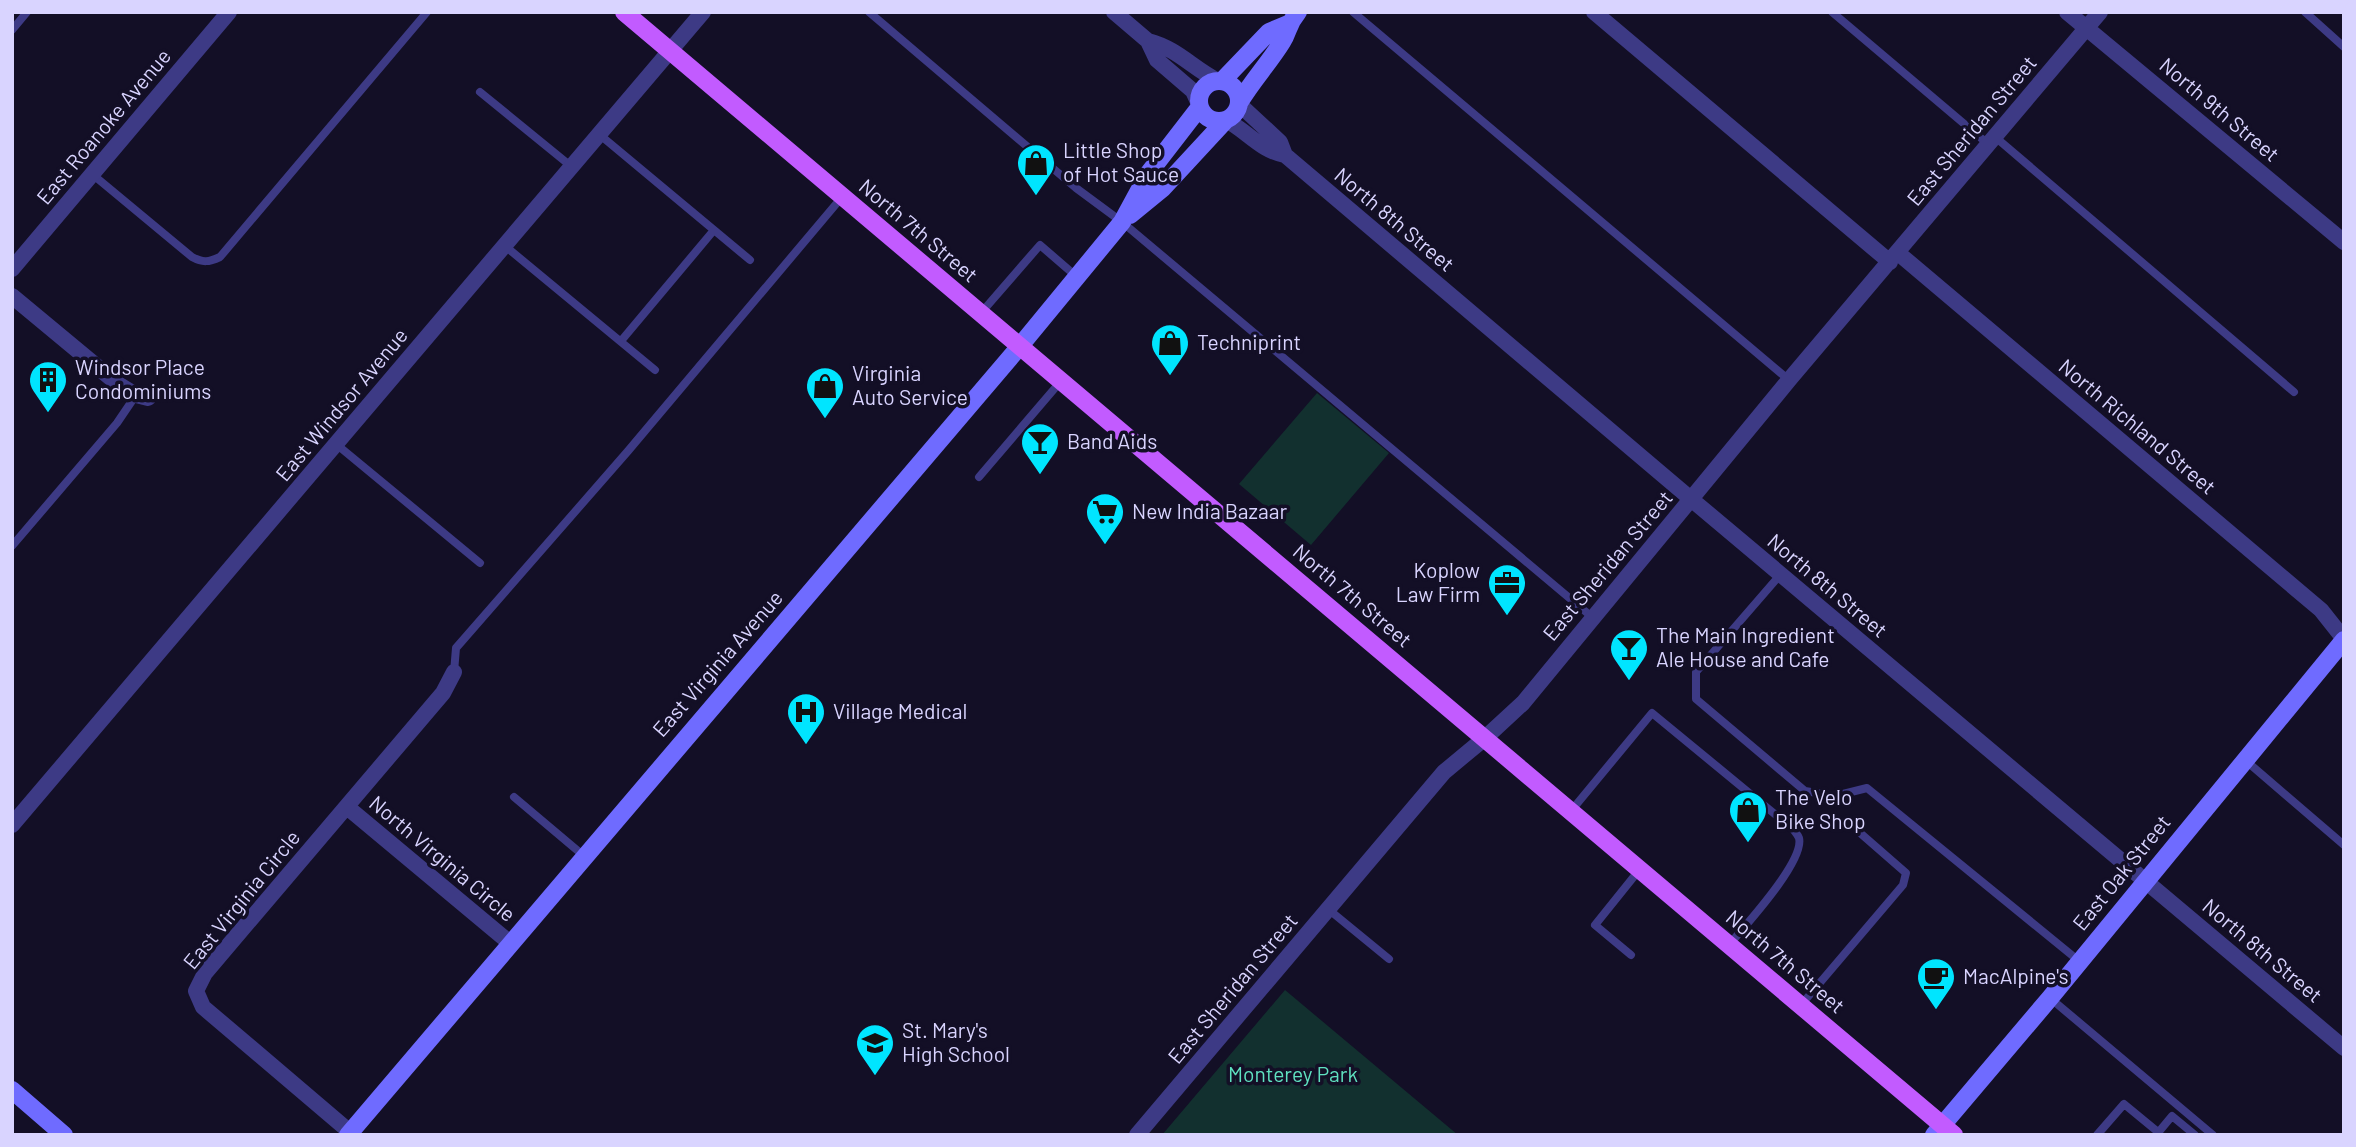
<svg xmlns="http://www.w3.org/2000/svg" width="2356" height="1147" font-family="Barlow,sans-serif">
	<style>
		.green { fill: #12302f }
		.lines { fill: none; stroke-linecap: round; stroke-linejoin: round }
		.lane { stroke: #3d3a85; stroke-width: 8 }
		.street { stroke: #3d3a85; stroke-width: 16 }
		.secondary { stroke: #6f6bff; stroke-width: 18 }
		.primary { stroke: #c25bff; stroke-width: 18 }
		.labels { text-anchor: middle; stroke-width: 7; stroke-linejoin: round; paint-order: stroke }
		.street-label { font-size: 21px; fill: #d9d4ff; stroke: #130f26 }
		.poi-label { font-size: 21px; fill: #d9d4ff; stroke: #130f26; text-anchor: start }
		.park-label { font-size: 21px; fill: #5fe0c0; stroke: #130f26 }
	</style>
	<rect width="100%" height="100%" fill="#130f26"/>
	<path class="green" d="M1317,393l72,60 -78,92 -72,-61z
		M1285,990l173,145h-296z"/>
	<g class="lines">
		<path class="lane" d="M869,12l207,176 46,34 470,395
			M1353,12l436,368
			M1832,12l156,132
			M2305,12l39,35
			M12,30l15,-18
			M480,92l92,75
			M600,135l150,125
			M1994,136l300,256
			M92,174l100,83c11,6 17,5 28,0l207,-245
			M505,246l150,124
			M981,313l59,-68 37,32
			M621,341l93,-111
			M336,444l144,119
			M979,477l82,-96
			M12,546l105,-123 19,-28
			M1780,575l-84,97v27l109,92 30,5 32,-8 212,173
			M454,672l2,-24 172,-197 214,-254
			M2245,760l99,85
			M514,797l70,59
			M1571,811l81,-98 141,116c2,3 5,6 6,9 6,23 -54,88 -70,107
			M1328,909l61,50
			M1631,955l-36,-30 45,-56
			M2050,998l163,137
			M1801,1005l102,-120 3,-12 -47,-41
			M2157,1134l15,-18 23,19
			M2097,1135l27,-31 34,28"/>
		<path class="street" d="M1114,12l34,29 9,19 36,31 5,11
			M1594,12l296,250
			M2067,12l277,230
			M1148,41c30,8 43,26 70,40
			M1239,104l41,38 5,13 406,344 653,549
			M1226,120c21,11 35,31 59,35
			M1898,253l423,357 23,29
			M12,269l217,-257
			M12,296l106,88 18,11 12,3
			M347,807l163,136
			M12,825l691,-813
			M350,1132l-147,-125 -7,-16 9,-18 238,-280 11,-21
			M1137,1135l307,-363 41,-34 38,-35 266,-323 311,-368"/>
		<path class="secondary" d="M1199 101a20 20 0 1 1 40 0a20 20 0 1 1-40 0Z
			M1222,81l47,-49 19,-8
			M1239,103c13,-22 30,-40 43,-61 7,-11 5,-17 16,-30
			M1130,215l33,-27 62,-67
			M12,1090l52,45
			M348,1135l672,-789 102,-124 26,-48 51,-66
			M1934,1135l116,-137 294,-358"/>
		<path class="primary" d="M624,12l1330,1123"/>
	</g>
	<defs>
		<symbol id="shop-pin" viewBox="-11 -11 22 30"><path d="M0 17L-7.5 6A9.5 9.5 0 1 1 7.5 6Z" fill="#00e5ff" stroke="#130f26"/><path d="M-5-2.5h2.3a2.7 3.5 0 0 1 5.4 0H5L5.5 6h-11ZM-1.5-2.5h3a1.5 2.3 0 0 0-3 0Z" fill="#111"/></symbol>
		<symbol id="building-pin" viewBox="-11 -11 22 30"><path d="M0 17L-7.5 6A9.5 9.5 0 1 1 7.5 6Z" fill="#00e5ff" stroke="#130f26"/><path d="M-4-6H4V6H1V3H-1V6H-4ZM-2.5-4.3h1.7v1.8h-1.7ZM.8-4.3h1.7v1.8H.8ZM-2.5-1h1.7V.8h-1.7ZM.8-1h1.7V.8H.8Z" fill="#111"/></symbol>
		<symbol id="bar-pin" viewBox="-11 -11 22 30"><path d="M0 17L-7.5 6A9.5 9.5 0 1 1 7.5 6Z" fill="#00e5ff" stroke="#130f26"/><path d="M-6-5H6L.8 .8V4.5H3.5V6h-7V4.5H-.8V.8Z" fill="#111"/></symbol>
		<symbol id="supermarket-pin" viewBox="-11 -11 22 30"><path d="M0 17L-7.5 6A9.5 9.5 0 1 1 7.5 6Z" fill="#00e5ff" stroke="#130f26"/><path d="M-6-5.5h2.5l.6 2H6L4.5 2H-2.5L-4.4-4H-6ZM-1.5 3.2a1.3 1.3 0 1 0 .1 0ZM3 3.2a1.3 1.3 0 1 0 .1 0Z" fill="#111"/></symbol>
		<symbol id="office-pin" viewBox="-11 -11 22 30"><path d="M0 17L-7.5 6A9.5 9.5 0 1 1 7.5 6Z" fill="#00e5ff" stroke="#130f26"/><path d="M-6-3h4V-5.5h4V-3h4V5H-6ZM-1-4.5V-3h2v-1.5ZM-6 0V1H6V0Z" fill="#111"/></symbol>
		<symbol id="hospital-pin" viewBox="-11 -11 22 30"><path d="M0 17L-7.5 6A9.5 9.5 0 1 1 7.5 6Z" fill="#00e5ff" stroke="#130f26"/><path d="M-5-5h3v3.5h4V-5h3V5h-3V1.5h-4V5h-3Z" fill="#111"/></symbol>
		<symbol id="cafe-pin" viewBox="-11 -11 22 30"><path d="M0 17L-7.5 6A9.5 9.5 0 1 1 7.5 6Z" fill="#00e5ff" stroke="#130f26"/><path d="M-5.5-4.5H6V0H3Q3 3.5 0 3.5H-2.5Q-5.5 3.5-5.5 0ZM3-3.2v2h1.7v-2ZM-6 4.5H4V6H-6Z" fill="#111"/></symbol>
		<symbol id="school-pin" viewBox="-11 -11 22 30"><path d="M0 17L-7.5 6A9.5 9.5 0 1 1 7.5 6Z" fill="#00e5ff" stroke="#130f26"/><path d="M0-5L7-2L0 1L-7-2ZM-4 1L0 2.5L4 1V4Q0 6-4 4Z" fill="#111"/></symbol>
	</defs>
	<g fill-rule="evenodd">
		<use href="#shop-pin" x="1014" y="141" width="44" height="60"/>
		<use href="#shop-pin" x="1148" y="321" width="44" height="60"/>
		<use href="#building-pin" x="26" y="358" width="44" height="60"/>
		<use href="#shop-pin" x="803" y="364" width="44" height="60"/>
		<use href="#bar-pin" x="1018" y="420" width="44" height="60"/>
		<use href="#supermarket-pin" x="1083" y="490" width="44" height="60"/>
		<use href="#office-pin" x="1485" y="561" width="44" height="60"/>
		<use href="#bar-pin" x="1607" y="626" width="44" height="60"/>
		<use href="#hospital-pin" x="784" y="690" width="44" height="60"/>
		<use href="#shop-pin" x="1726" y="788" width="44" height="60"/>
		<use href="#cafe-pin" x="1914" y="955" width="44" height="60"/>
		<use href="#school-pin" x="853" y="1021" width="44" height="60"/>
	</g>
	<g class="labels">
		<g class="street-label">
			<text transform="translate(2219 110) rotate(40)" y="7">North 9th Street</text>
			<text transform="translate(104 127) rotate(-50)" y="7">East Roanoke Avenue</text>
			<text transform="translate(1972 131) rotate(-50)" y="7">East Sheridan Street</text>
			<text transform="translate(1394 220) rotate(40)" y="7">North 8th Street</text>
			<text transform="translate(918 231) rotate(40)" y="7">North 7th Street</text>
			<text transform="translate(342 405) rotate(-50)" y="7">East Windsor Avenue</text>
			<text transform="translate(2137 427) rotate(40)" y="7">North Richland Street</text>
			<text transform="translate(1608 566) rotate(-50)" y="7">East Sheridan Street</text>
			<text transform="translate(1827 586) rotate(40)" y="7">North 8th Street</text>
			<text transform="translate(1352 596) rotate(40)" y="7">North 7th Street</text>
			<text transform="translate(718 664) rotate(-49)" y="7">East Virginia Avenue</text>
			<text transform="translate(442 859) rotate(40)" y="7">North Virginia Circle</text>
			<text transform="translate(2122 873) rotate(-51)" y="7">East Oak Street</text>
			<text transform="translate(242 900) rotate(-51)" y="7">East Virginia Circle</text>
			<text transform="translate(2262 951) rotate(40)" y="7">North 8th Street</text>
			<text transform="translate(1785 962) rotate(40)" y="7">North 7th Street</text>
			<text transform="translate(1233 989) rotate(-50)" y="7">East Sheridan Street</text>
		</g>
		<g class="poi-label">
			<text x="1063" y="158">Little Shop<tspan x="1063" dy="24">of Hot Sauce</tspan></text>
			<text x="1197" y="350">Techniprint</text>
			<text x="75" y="375">Windsor Place<tspan x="75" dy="24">Condominiums</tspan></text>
			<text x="852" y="381">Virginia<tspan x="852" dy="24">Auto Service</tspan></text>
			<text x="1067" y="449">Band Aids</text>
			<text x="1132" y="519">New India Bazaar</text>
			<text x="1480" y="578" text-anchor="end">Koplow<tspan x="1480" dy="24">Law Firm</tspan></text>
			<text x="1656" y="643">The Main Ingredient<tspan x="1656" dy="24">Ale House and Cafe</tspan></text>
			<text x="833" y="719">Village Medical</text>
			<text x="1775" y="805">The Velo<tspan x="1775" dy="24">Bike Shop</tspan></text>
			<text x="1963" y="984">MacAlpine's</text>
			<text x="902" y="1038">St. Mary's<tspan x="902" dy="24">High School</tspan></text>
		</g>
		<g class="park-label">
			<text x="1293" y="1082">Monterey Park</text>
		</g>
	</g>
	<rect width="2356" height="1147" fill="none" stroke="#d9d4ff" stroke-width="28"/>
</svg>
